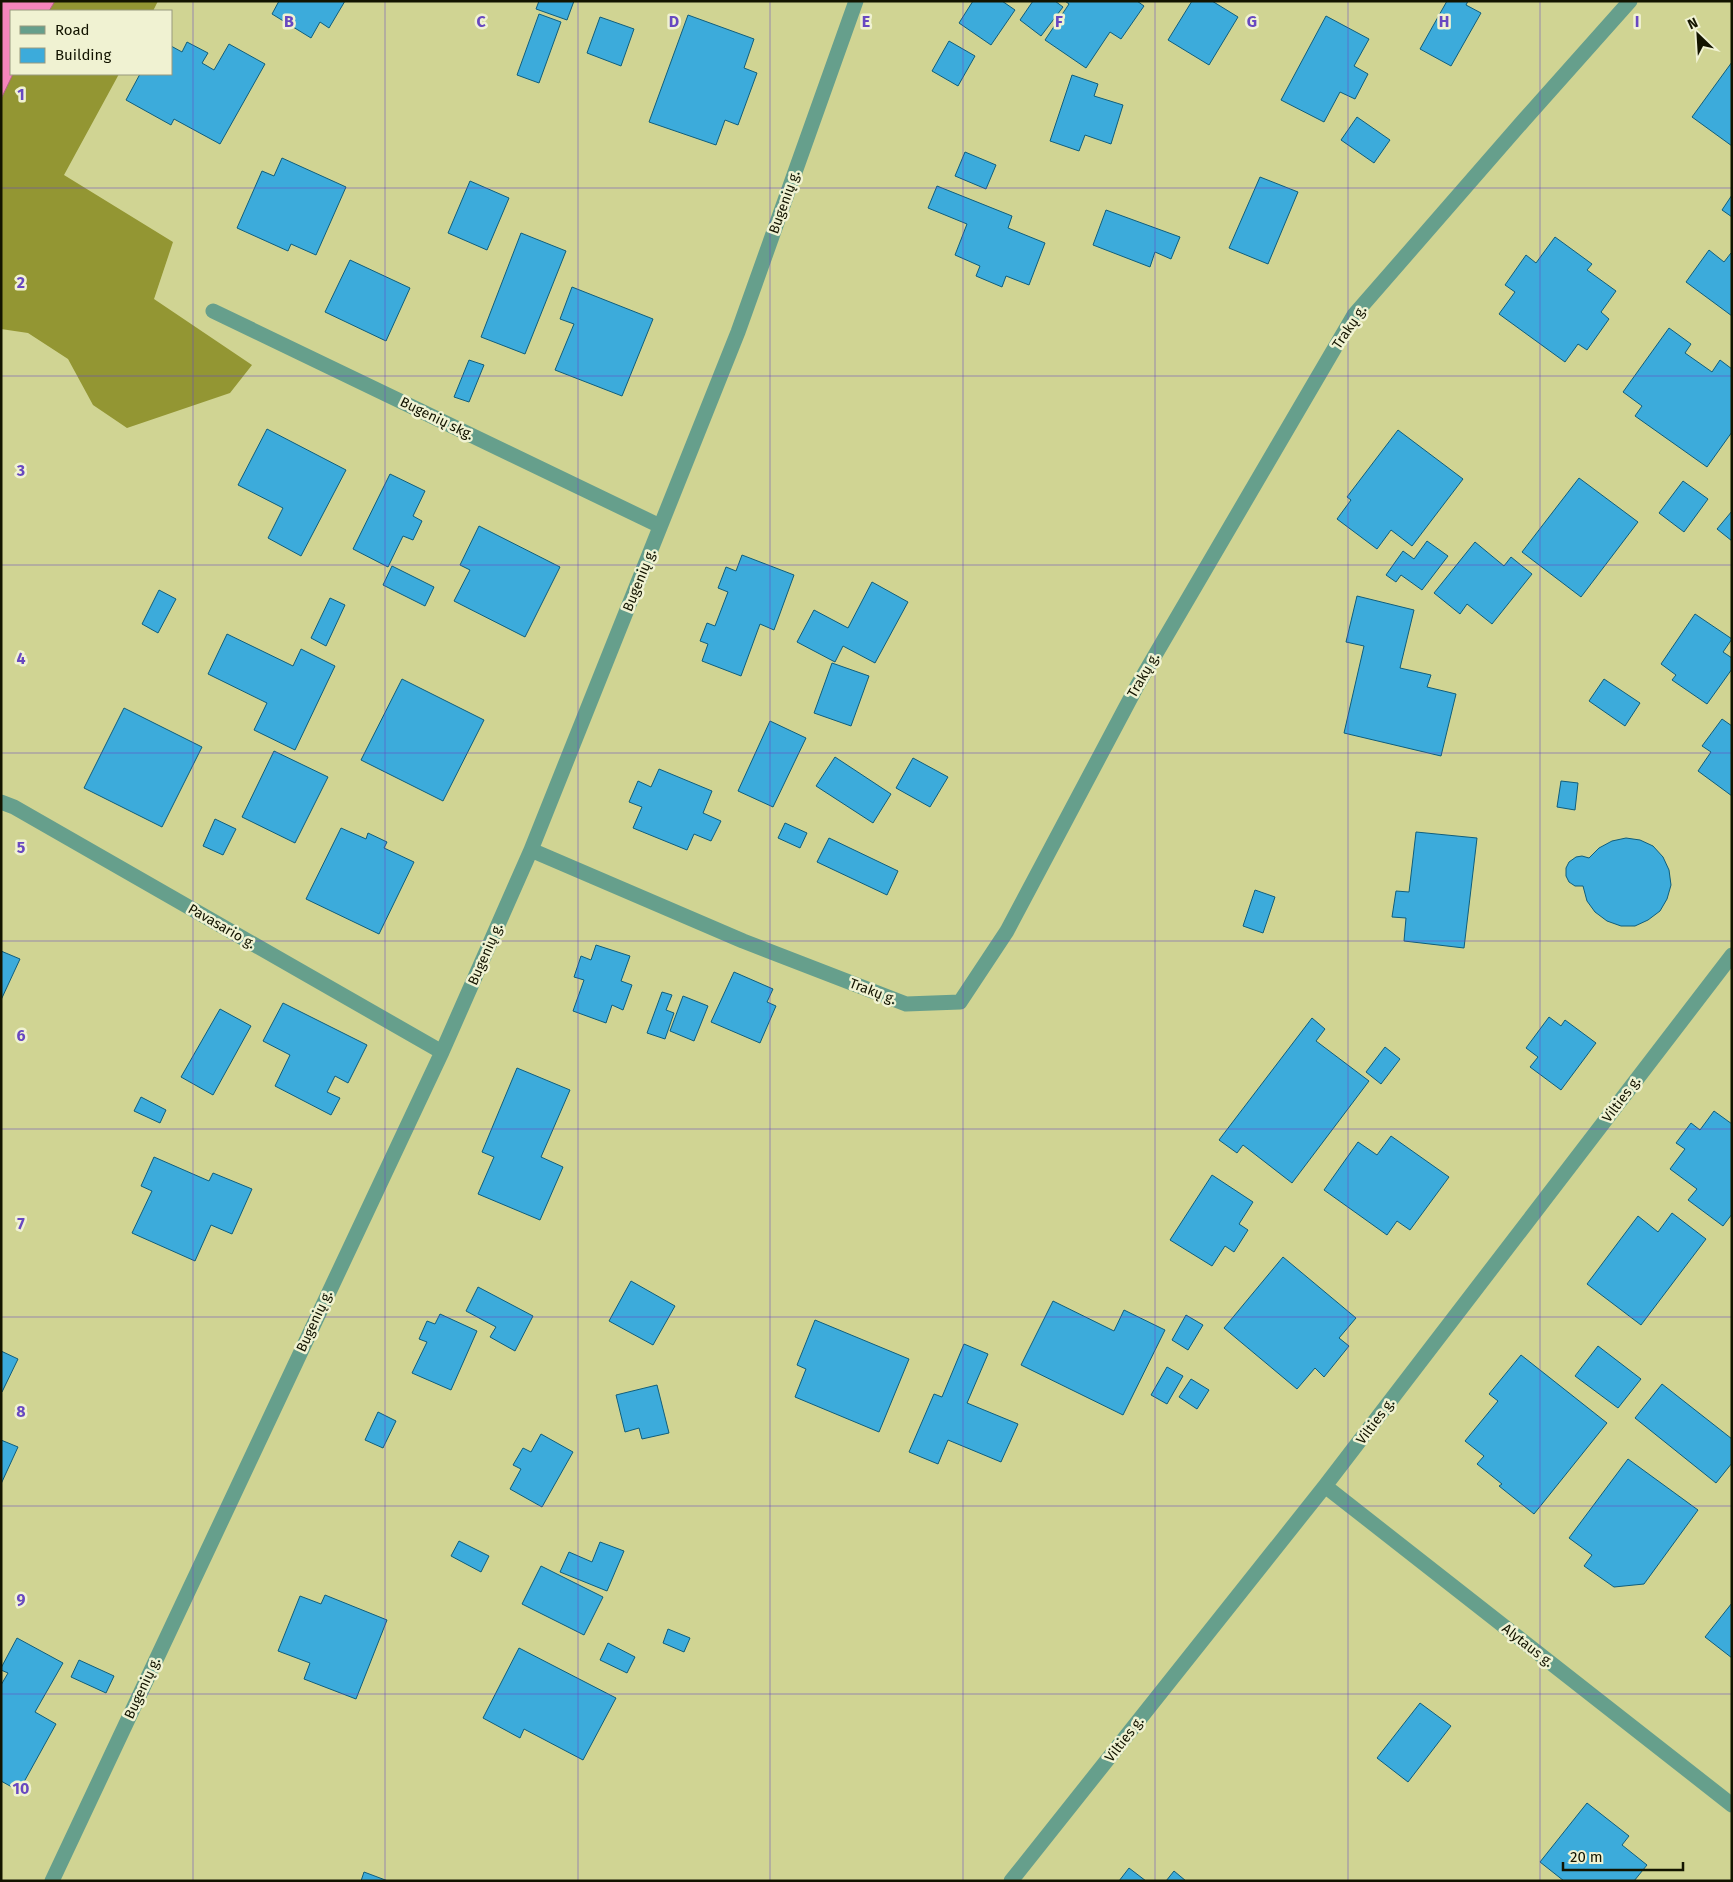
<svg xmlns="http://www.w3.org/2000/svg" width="1733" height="1882" font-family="'Fira Sans',sans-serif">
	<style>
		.forest { fill: #939633 }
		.water { fill: #f585bb; stroke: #b16383 }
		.building { fill: #3cabdb; stroke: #105e7c }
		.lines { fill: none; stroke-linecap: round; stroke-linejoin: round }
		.minor { stroke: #669f8c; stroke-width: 15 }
		.grid { fill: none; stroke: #6848c1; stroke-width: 1; stroke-opacity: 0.55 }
		.labels { text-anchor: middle; stroke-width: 5; stroke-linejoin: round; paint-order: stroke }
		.street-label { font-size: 14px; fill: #131400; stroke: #f0f2d2 }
		.grid-label { font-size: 16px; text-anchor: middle; font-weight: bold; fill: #6848c1; stroke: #f0f2d2; stroke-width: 5; stroke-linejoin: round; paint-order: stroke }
	</style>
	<rect width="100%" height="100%" fill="#d0d493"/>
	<path class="forest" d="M55,1h103l-5,10h-104z
		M13,74h106l-55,101 109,67 -19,57 98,66 -22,28 -103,35 -34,-23 -25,-46 -40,-26 -27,-4v-230z"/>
	<path class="water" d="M1,1h54l-6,10h-38v63h2l-12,25z"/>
	<path class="building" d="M279,1h66l-16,27 -9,-6 -9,16 -39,-24z
		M539,1h35l-7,19 -31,-11z
		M973,1h29l13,9 -24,35 -32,-22z
		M1033,1h22l8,6 -22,29 -21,-16z
		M1065,1h72l7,5 -23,33 -11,-7 -24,36 -41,-28 24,-36z
		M1192,1h20l26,16 -29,48 -41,-25z
		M1447,1h21l-2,4 15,8 -30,53 -31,-17z
		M539,14l22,8 -22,61 -22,-8z
		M688,15l66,24 -10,29 13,5 -19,52 -13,-5 -9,25 -67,-23z
		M1326,16l43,23 -15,27 14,8 -13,25 -15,-7 -16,30 -43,-22z
		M600,17l34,12 -13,37 -34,-13z
		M949,41l26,15 -17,30 -26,-15z
		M187,42l21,11 -6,10 12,7 15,-26 36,20 -45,80 -46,-25 -3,6 -45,-25 14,-26h31v-28l11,6z
		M1732,62v84l-40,-29z
		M1072,75l26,9 -4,12 29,9 -12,39 -26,-9 -6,16 -29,-10z
		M1357,117l33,23 -16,23 -33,-23z
		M965,152l31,13 -10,24 -31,-13z
		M282,158l64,29 -30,68 -25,-11 -3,7 -51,-23 25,-57 12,5z
		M1260,177l38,15 -30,72 -39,-16z
		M470,181l39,17 -22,52 -39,-17z
		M937,186l75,30 -4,12 37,15 -16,42 -23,-9 -4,11 -26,-11 4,-10 -25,-11 12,-31 -39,-16z
		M1732,195v22l-10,-7z
		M1106,210l74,27 -9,22 -16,-7 -5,15 -57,-22z
		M521,233l45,18 -41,103 -44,-17z
		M1555,237l37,27 -5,6 29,21 -15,21 8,7 -22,31 -9,-6 -13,18 -66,-48 16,-22 -10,-7 21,-30 10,8z
		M1709,250l15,12 7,-9 1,1v62l-46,-34z
		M350,260l60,28 -24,53 -61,-29z
		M572,287l81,32 -31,77 -67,-26 19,-46 -14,-5z
		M1669,328l22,16 -6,9 27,19 8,-12 12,9v63l-25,35 -72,-51 7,-10 -19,-14z
		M469,360l15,5 -15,37 -15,-5z
		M267,429l79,41 -45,86 -33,-18 15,-30 -45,-23z
		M1398,430l65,49 -51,67 -21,-16 -14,19 -40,-30 14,-19 -4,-3z
		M390,474l35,17 -12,25 9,5 -9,19 -10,-4 -15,31 -35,-18z
		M1579,478l59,44 -57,75 -59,-45z
		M1683,481l25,18 -24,33 -25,-19z
		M1732,511v30l-15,-12z
		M479,526l81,41 -35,70 -71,-36 16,-31 -10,-5z
		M1427,541l21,15 -26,34 -21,-15 -5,7 -10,-7 17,-24 11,8z
		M1475,542l29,24 7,-9 21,17 -40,50 -25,-20 -7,10 -26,-21z
		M742,555l52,20 -20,55 -14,-6 -19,52 -39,-15 6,-17 -8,-3 7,-18 8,3 13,-34 -10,-4 8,-21 10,4z
		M392,566l42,21 -9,19 -42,-21z
		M872,582l36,20 -33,61 -32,-17 -8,16 -38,-20 17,-32 34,18z
		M159,590l17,9 -18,34 -16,-9z
		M1357,596l57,14 -14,58 31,7 -4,12 29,7 -15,62 -97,-23 20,-87 -18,-4z
		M330,598l15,7 -19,41 -15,-8z
		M1695,614l37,25 -9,13 9,6v11l-25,35 -35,-24 4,-5 -15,-11z
		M227,634l66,32 8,-17 34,17 -40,84 -41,-20 13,-27 -59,-29z
		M832,663l37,13 -18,50 -37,-13z
		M402,679l82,41 -41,81 -82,-41z
		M1604,679l36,24 -15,23 -36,-25z
		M124,708l78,39 -40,80 -78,-39z
		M1722,719l10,7v70l-34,-25 13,-19 -9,-6z
		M770,721l36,17 -33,69 -35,-16z
		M274,751l54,26 -33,66 -53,-26z
		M835,757l56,37 -18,29 -57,-37z
		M913,758l35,19 -18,30 -34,-19z
		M659,769l53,22 -9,22 18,8 -10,20 -17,-7 -7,16 -54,-22 9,-21 -13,-5 9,-21 13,6z
		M1561,781l17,2 -3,27 -18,-3z
		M215,819l21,10 -13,26 -20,-9z
		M785,823l22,10 -7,15 -22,-10z
		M341,828l25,11 2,-6 19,9 -3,6 30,14 -35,72 -73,-35z
		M1416,832l61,6 -13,110 -60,-7 2,-23 -14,-1 4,-26 13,1z
		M829,838l69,33 -11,24 -70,-33z
		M1626,838l14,2 13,6 10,11 6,13 2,15 -4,14 -7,12 -12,9 -13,6h-14l-14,-5 -12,-9 -8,-11 -4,-15h-8l-6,-4 -3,-6v-8l3,-6 7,-5 6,-1 7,2 10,-10 13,-7z
		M1255,890l20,7 -12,36 -20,-7z
		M596,945l34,11 -9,25 11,4 -9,25 -11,-5 -6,18 -33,-12 11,-31 -10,-3 7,-21 10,4z
		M1,951l19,8 -19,41z
		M734,972l39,17 -6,13 9,4 -16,37 -49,-21z
		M662,992l10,3 -6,15 8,3 -9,26 -18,-6z
		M683,996l25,10 -14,35 -24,-10z
		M283,1003l84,42 -19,38 -13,-7 -8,16 13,6 -9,17 -56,-29 15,-31 -27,-14z
		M220,1009l31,17 -38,69 -32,-18z
		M1549,1017l12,9 4,-6 31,23 -35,47 -31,-23 8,-10 -12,-9z
		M1312,1018l13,11 -9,12 53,40 -77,102 -49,-38 -6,8 -18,-13z
		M1385,1047l15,12 -19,25 -15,-12z
		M517,1068l53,22 -29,67 22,10 -23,53 -62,-26 16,-37 -12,-5z
		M141,1097l25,13 -6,13 -26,-12z
		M1714,1111l18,13v90l-9,12 -35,-26 9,-11 -27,-20 15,-20 -9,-6 15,-20 9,7z
		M1391,1136l58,41 -39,53 -13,-9 -10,14 -63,-45 34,-48 19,13z
		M154,1157l55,24 4,-8 39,16 -20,45 -21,-9 -16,36 -63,-28 20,-42 -11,-5z
		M1212,1175l41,27 -14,22 9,6 -14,22 -9,-6 -13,20 -42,-26z
		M1672,1213l34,26 -65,86 -54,-41 51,-68 20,16z
		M1283,1257l73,61 -17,20 10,8 -25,31 -9,-9 -18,21 -73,-61z
		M631,1281l44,25 -22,39 -44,-24z
		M478,1287l55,29 -18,35 -25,-14 6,-10 -30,-16z
		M1053,1301l61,30 10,-21 41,20 -42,85 -102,-50z
		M440,1314l37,17 -26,59 -39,-17 15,-31 -8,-3 8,-18 8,3z
		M1186,1315l17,10 -15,25 -16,-10z
		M815,1320l94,39 -30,73 -84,-35 11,-28 -9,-4z
		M964,1344l24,10 -21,49 51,21 -17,38 -53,-22 -10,24 -29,-12 25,-58 8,3z
		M1598,1346l43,33 -23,29 -43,-32z
		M1,1351l17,8 -16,33h-1z
		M1521,1355l86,68 -73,91 -35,-28 3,-2 -25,-20 7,-8 -19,-15 33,-40 -9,-7z
		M1167,1367l16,9 -16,28 -16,-9z
		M1191,1379l18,11 -12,19 -18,-12z
		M1662,1384l70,55v24l-16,20 -81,-65z
		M657,1385l12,48 -27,6 -3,-11 -14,4 -9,-37z
		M378,1412l18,9 -13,27 -18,-8z
		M541,1434l32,18 -31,55 -32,-18 11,-20 -8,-4 10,-17 8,4z
		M1,1440l17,7 -17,37z
		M1628,1459l70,51 -54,74 -30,3 -30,-21 8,-11 -23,-17z
		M459,1541l30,15 -8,16 -30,-16z
		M600,1542l24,9 -17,40 -47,-19 9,-20 23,10z
		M541,1566l62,31 -19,38 -62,-31z
		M325,1595l62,25 -31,79 -52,-20 6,-16 -32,-12 22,-55 21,8z
		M1732,1603v55l-27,-21z
		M668,1629l22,9 -6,14 -21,-9z
		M17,1638l46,25 -28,49 21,12 -37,67 -18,-10v-96l7,-12 -7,-3v-2z
		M608,1643l27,14 -8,16 -27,-13z
		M519,1648l97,50 -33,62 -59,-31 -4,9 -37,-20z
		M79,1660l35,16 -8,17 -35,-16z
		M1420,1703l31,23 -43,56 -31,-24z
		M1587,1803l42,33 -7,9 25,20 -13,16h-70l-24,-19z
		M1129,1868l17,13h-27z
		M1174,1871l12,10h-20z
		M364,1872l24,9h-27z"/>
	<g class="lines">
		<path class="minor" d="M213,311l447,215
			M1,802l13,5 428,245
			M531,850l212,91 163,63 54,-2 47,-71 130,-245 217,-371 170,-195 106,-119
			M1325,1486l407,319
			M52,1881l390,-829 89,-202 207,-518 118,-331
			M1011,1881l314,-395 407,-531"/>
	</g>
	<path class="grid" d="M193,1v1880M385,1v1880M578,1v1880M770,1v1880M963,1v1880M1155,1v1880M1348,1v1880M1540,1v1880M1,188h1731M1,376h1731M1,565h1731M1,753h1731M1,941h1731M1,1129h1731M1,1317h1731M1,1506h1731M1,1694h1731"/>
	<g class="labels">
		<g class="street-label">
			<text transform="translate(784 202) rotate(-70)" y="5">Bugenių g.</text>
			<text transform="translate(1349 327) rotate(-56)" y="5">Trakų g.</text>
			<text transform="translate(437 418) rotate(26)" y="5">Bugenių skg.</text>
			<text transform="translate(639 580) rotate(-68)" y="5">Bugenių g.</text>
			<text transform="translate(1143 675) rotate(-60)" y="5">Trakų g.</text>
			<text transform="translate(222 926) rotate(30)" y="5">Pavasario g.</text>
			<text transform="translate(485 954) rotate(-66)" y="5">Bugenių g.</text>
			<text transform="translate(873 991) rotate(21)" y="5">Trakų g.</text>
			<text transform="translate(1621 1099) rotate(-53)" y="5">Vilties g.</text>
			<text transform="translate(314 1321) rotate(-65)" y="5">Bugenių g.</text>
			<text transform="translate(1375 1421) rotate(-53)" y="5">Vilties g.</text>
			<text transform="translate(1528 1645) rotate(38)" y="5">Alytaus g.</text>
			<text transform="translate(142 1688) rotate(-65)" y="5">Bugenių g.</text>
			<text transform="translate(1124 1739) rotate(-52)" y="5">Vilties g.</text>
		</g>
	</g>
	<g class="grid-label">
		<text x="289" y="27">B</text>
		<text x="481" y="27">C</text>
		<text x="674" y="27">D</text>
		<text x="866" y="27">E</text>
		<text x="1059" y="27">F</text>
		<text x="1252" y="27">G</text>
		<text x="1444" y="27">H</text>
		<text x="1637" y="27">I</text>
		<text x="21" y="100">1</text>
		<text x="21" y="288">2</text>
		<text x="21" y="476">3</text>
		<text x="21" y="664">4</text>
		<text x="21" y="853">5</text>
		<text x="21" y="1041">6</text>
		<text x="21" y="1229">7</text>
		<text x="21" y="1417">8</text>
		<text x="21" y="1605">9</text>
		<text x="21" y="1794">10</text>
	</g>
	<rect width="1733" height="1882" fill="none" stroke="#131400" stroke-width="5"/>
	<rect x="10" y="10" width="162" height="65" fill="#f0f2d2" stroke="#98997e"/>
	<rect x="20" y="26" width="25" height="8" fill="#669f8c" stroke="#98997e"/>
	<text x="55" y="35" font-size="15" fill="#131400">Road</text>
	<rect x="20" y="48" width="25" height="15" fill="#3cabdb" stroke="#98997e"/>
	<text x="55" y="60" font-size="15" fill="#131400">Building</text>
	<g transform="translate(1698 35) rotate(335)" stroke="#f0f2d2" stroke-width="4" paint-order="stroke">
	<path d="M0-4L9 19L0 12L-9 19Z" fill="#131400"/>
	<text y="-8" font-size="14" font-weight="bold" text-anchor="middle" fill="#131400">N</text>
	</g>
	<path d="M1563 1862v8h120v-8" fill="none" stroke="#131400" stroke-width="2.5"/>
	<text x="1570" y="1862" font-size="15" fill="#131400" stroke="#f0f2d2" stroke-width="4" paint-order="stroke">20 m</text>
</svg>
